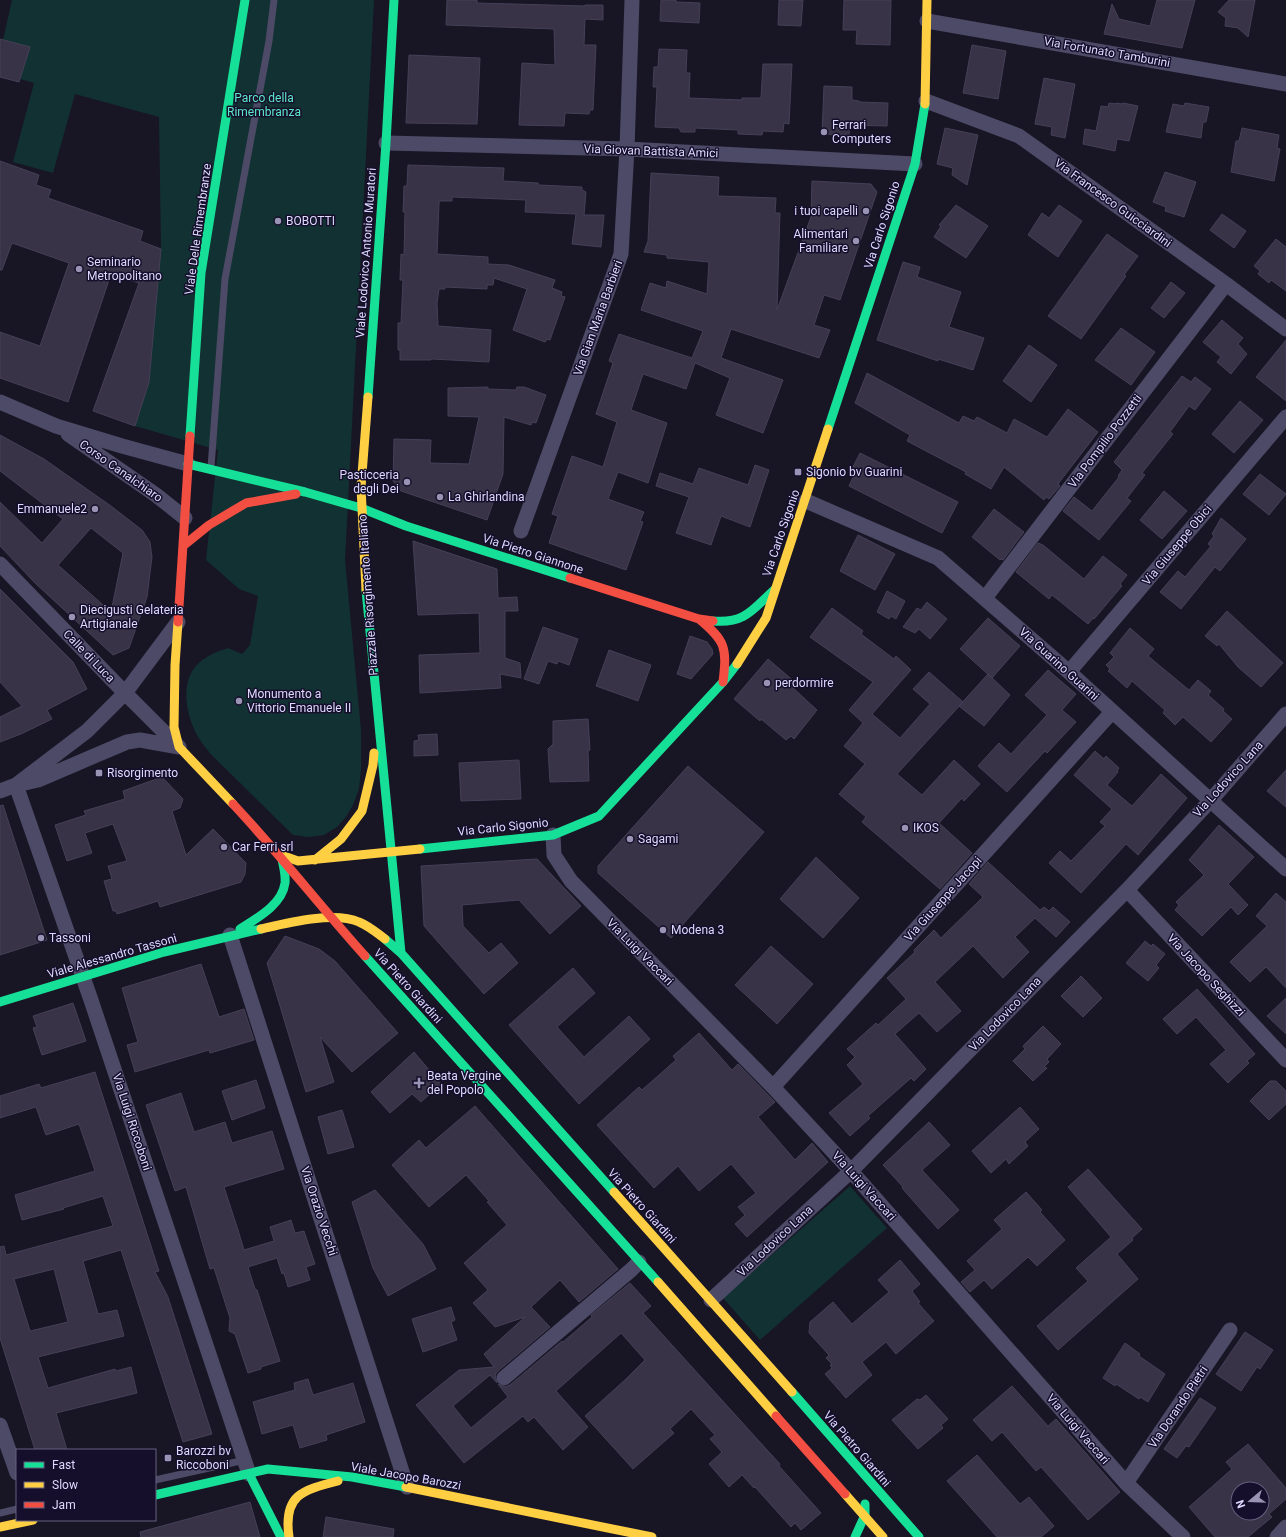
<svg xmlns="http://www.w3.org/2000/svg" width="1286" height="1537" font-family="Roboto,sans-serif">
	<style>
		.green { fill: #123133 }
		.building { fill: #383346; stroke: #454058; fill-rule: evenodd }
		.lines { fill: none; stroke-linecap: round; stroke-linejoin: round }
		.lane { stroke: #4c4a66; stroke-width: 7 }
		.street { stroke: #4c4a66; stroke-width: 15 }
		.fast { stroke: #16e098; stroke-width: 9 }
		.slow { stroke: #ffcf43; stroke-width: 9 }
		.jam { stroke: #f24e42; stroke-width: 9 }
		.poi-dot { fill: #9994b3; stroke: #150f2b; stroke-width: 1.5 }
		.labels { text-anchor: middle; stroke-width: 3; stroke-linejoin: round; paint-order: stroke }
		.street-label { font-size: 12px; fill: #ded9ff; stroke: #150f2b }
		.park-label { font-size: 12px; fill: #5ce8c9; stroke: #150f2b }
		.poi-label { font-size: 12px; fill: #ded9ff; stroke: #150f2b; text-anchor: start }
	</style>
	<rect width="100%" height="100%" fill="#181525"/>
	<path class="green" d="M12,0h362l-29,560 16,170v39l-2,20 -6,16 -7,12 -9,10 -13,8 -15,2 -16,-2c-19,-19 -39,-38 -58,-57 -12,-12 -26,-24 -35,-38 -13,-20 -21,-55 -4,-74 9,-10 20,-14 32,-18l14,6 8,-9 8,-49 -19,-7 -33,-29 12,-110 -83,-24 14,-44 12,-133 -2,-132 -84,-23 -22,79 -40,-11 21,-79 -14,-4 9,-32 -26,-7z
		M850,1186l37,42 -127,112 -37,-42z"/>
	<path class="building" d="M447,0h30v3l108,3v-1h18v15l-18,-1 -1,26h12l-3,65h-3l-1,4 -24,-1 -1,13 -45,-1 3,-62 33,2 -1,-36 -108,-4z
		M661,0h15v2l24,1 -1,20 -39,-2z
		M779,0h24l-2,26 -23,-1z
		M844,0h47l-1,45 -34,-1 1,-14h-14z
		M1157,0h38l-13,48 -78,-14 8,-30 7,15 31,7z
		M1229,0h26l-7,37 -10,-9 -13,-2 1,-8 -8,-6z
		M0,39l30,8 -11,35 -19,-5z
		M972,45l34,6 -8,48 -35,-6z
		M659,49l28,1 -1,23h4l-1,25 53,2v-2h19l2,-34h29l-3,60 -5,-1 -1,9 -20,-1 -1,4 -24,-1v-4l-43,-2v4h-14l-2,-4 -24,-1 2,-40h-4l1,-20h4z
		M409,55l71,3 -3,66 -71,-1z
		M1044,78l31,6 -10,54 -14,-3 1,-8 -17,-3z
		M824,86l28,1v13l7,1v1l29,1 -1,23 -37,-1 -1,10 -27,-1z
		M1109,103l7,1v-1l6,1 1,-1 15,3 -9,35 -12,-2 -2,12 -32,-7 2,-15 11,2 5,-25 7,1z
		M1185,103l24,4 -3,15h-3l-2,16 -35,-6 7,-28 11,2z
		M945,128l33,7 -11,50 -15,-10 1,-7 -16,-4z
		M1242,128l37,7 -2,13 3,1 -6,32 -43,-9 5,-31h3z
		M0,161l39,14 -3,10 15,5 -3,8 95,33 -3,10 21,8 -12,133 -14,44 -42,-15 46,-128 -28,-9 -43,128 -68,-24v-46l40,14 29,-83 -57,-20 -10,27h-2z
		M408,165l96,3 -1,13 35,2 1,2 43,2v3l4,2 -2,23h20l-3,32 -29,-3 4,-30 -51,-2 1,-12 -74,-3v4h-12l-1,2 -2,51 51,3v7l21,1 46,15 -3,8 10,4 -1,4 4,1 -15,43 -3,-1 -2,3 -32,-12 14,-41 -33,-11 -1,7h-6v4l-42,-2v2h-6l-2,14 1,23 53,4 -2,32 -57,-3 -1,1h-31v-10h-2v-27h3l2,-43h-3l1,-26 3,1 1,-43h-2l1,-26h3z
		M1165,172l31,10 -12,35 -19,-6 1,-4 -13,-5z
		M651,173l68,4 -1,19 58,2 -1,15h5l-3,97 34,-93 1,-36 59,3 6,8 -37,108 -16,-5 -10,30 16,5 -11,28 -88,-29 -10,29 62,22 -20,53 -47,-18 14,-37 -35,-15 -9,26 -43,-15 -12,36 36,13 -19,60 -30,-11 -10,27 36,13 -4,9 3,1 -17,48 -77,-27 9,-27 -6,-2 20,-58 31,11 14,-45 -21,-8 17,-51 -4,-2 10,-27 73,24 11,-27 -62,-21 9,-27 16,5 1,-7 40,13 2,-32 -42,-4v-3l-23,-3 4,-11z
		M956,205l32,21 -22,32 -32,-21 7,-11 -2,-1z
		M1059,205l23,16 -24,36 -30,-22 14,-22 7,5z
		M1222,214l24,17 -12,17 -24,-18z
		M1107,234l31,22 -14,19 2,1 -45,63 -33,-23z
		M1276,239l10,8v44l-15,-11 -2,3 -11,-9 2,-3 -6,-5z
		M903,262l17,5 -3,10 44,15 -12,35 35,11 -11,32 -35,-11v2l-61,-21z
		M1171,282l14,11 -21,25 -13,-10z
		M1222,320l21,18 -5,6 9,10 -16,20 -14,-12 4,-5 -18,-15z
		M1121,328l34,24 -24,33 -36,-25z
		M1286,340v61l-30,-24z
		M1029,345l28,20 -26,37 -28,-21z
		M867,373l92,50 4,-7 11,5 3,-4 30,16 7,-14 33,18 21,-28 30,23 -40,52 2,2 -11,13 -3,-2 -2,3 -40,-33 -13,22 -26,-15 1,-2 -59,-31 3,-6 -55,-32z
		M1182,376l9,6 4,-5 16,12 -16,21 -6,-4 -19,26 3,2 -31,39 3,2 -18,23 4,3 -32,39 -36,-29 11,-14 18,14 27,-34 -1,-1 4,-6 -8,-8z
		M488,387v2l28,1 1,-3h7l22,8 -10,28 -4,-1 -1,3 -27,-8 -1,57 -16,46 -86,-29 -8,-10 1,-42 37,1 -1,23 39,1 10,-47 -31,-1v-28z
		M1240,401l23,19 -29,33 -22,-19z
		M0,435l44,24 67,47 31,24 8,12 2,15 -5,40 -18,51 -16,7 -78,-72 -35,-37v-44l42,41 21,-24 -63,-48zM91,528l32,25 -12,59 -53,-47z
		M860,453l98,49 -16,31 -93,-47 6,-13 -4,-2z
		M755,465l14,5 -19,57 -29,-11 -10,29 -35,-12 13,-36 -33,-11 4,-13 33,11 6,-16 49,17z
		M1260,474l26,20 -17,21 -26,-21z
		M1164,491l23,20 -25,28 -22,-19z
		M994,509l30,23 -21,28 -2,-1 -1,1 -28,-23z
		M1221,518l25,21 -26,32 -5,-4 -34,42 -21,-17 18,-21 7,6 26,-31 -3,-2 6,-8 -2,-2z
		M858,535l37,19 -20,36 -35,-19z
		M413,541l84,28 1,29 19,-1 1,14h-13v47l15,5 1,15 -21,-4 1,14 -81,5 -1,-38 61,-2 -1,-40 -61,2z
		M1038,543l5,2 41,34 19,-23 24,19 -7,9 2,2 -28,33 -1,-1 -5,6 -36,-29 -3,4 -33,-27z
		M0,589l73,73 14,27 -40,21 5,9 -31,15 -21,8v-25l22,-11 -22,-24z
		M887,591l18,10 -9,18 -5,-3 -2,3 -12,-7z
		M927,602l20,17 -17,20 -11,-10 -4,4 -12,-6 14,-19 4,2z
		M832,608l31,23 -2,3 33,25 2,-3 15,14 -39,44 28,24 30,-34 -17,-15 16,-17 34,30 -66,72 25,21 32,-35 26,24 -16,17 -2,-3 -23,25 33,30 -32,36 -78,-67 4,-5 -27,-23 26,-30 -21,-18 19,-23 -14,-13 24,-28 -63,-45z
		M1227,611l56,52 -22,24 -23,-20 -19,-23 -2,2 -12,-10z
		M988,618l32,28 -28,32 -32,-29z
		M543,627l35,12 -9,26 -11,-4 -1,3 -9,-3 -9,23 -15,-5z
		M1130,628l24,21 -6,7 41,34 9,-10 13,11 -3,4 16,14 -1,2 9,8 -21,23 -28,-25 -8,8 -12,-12 2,-3 -33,-29 -5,7 -19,-17 2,-2 -4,-4 8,-8 -4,-4z
		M690,636l17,6 5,7 1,5 -22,25 -14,-5z
		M609,650l42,15 -13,36 -42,-15z
		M768,659l28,24 -4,4 25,23 -23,29 -3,-3 -5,4 -25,-21 -1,2 -26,-22z
		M1048,670l28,24 -14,16 14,12 -29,31 -2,-2 -38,41 -29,-26 21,-23 12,11 36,-39 -22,-20z
		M988,674l22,21 -26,31 -25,-20z
		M588,719l2,31 -2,1 1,30 -39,1 -2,-33 5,-5v-23z
		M437,734l1,21 -24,1v-15l5,-1 -1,-5z
		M1095,751l9,8 2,-3 13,12 -2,3 1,1 -11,13 25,21 29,-32 26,24 -49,57 -12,-11 -45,49 -32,-30 11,-12 11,10 34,-35 -5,-4 12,-13 -38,-34z
		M519,760l2,39 -60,2 -2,-38z
		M688,766l76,66 -93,106 -73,-65v-7z
		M1286,770v37l-19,-16z
		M162,777l21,22 -3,9 -8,3 14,44 27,-26 33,34 -1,11 -4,8 -81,25 -2,-6 -41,13 -1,-3h-3l-9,-30 8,-2 -4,-13 19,-5 -14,-37 -28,9 7,20 -25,8 -12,-36 31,-10 -2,-4 41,-12 -2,-8z
		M3,805l44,135 -47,15v-149z
		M1219,825l35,32 -26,27 20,21 -10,10 -7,-8 -29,29 -27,-26 4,-5 -3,-3 28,-27 -15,-15z
		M816,857l43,41 -36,40 -43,-39z
		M537,859l44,47 -31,28 -31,-34 -57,5 1,21 26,27 12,-10 17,20 -34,31 -60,-68 -3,-60z
		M988,862l52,48 4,-3 5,4 4,-4 17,15 -14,15 -21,-19 -20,19 14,15 -26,26 -30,-32 -38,36 26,29 -24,21 -18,-19 -24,21 31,35 -12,12 -3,-3 -43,38 2,2 -20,18 -21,-23 34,-29 -16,-19 8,-8 -8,-8 29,-26 2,2 28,-26 -19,-21 28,-26 -1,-2 20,-20 7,8 42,-41 -14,-13z
		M1276,893l10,9v86l-20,-21 -16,15 -20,-20 37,-36 -11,-10z
		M285,936l34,13 16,12 63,72 -46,39 -32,-35 14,45 -28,10 -39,-129z
		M1145,941l6,5 2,-2 12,10 -9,11 3,3 -11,13 -22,-18z
		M771,946l42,38 -36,40 -42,-39z
		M201,964l18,53 25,-8 10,31 -44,13 -1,-3 -74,22 -8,-27 11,-3 -16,-54z
		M573,968l22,25 -38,34 27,30 45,-41 21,23 -71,65 -70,-79z
		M1081,976l21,22 -19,19 -22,-21z
		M1197,989l58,65 -8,7 2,2 -21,20 -18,-19 16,-14 -30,-33 -19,17 -14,-15z
		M1286,998v36l-19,-18z
		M73,1003l13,38 -44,14 -9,-27 4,-1 -4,-11z
		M1043,1026l18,18 -14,15 2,3 -5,5 3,1 -14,13 -20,-20 12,-12 -2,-3z
		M699,1033l33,37 6,-6 37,38 -17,15 37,43 17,-17 16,19 -81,75 -12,-13 10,-9 -7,-8 18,-14 -25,-29 -32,27 -21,-25 -24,22 -57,-63 42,-38 3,3 34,-30 -3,-4z
		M414,1052l27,32 -20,18 -9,-8 -22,19 -19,-21z
		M95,1072l64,199 -4,1 13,25 44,137 -29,8 -62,-192 -38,11 15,53 19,-4 7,26 -86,21 10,31 67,-19 1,2 15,-4 6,26 -81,20 11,37h-32l-35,-112v-91l4,-1 2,9 107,-29 -10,-30 -40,12 1,1 -42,11 -7,-25 80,-24 -16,-47 -33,11 -10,-28 -36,11v-22l39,-12 2,4zM54,1269l14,53 -38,9 -16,-52z
		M256,1080l9,28 -33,12 -10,-29z
		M1270,1081h6l10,10v13l-17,16 -19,-19z
		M181,1093l13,39 31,-10 7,21 40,-12 12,38 -60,18 14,43 6,20 30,-9 -4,-14 21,-7 4,13 9,-2 11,33 -9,3 4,13 -22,7 -4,-14 -2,1 -5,-16 -29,9 7,22 2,1 23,71 -19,6v2l-13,4 -13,-39 -6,-3 1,-13 -16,-50 -4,1 -24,-82 -11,4 -29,-86z
		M475,1106l143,163 -39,33 -19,-22 -29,27 19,20 -52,44 -3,4 2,8 -7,-8 -37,31 18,22 37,-31 -10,-13 7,3 5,-2 52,-44 1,1 29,-25 -1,-2 39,-32 21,23 -8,7 125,138 12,13 -1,2 42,47 -20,17 -6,-7 -4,4 -36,-40 -1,1 -12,-13 -13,12 -20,-23 13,-12 -12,-13 5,-4 -24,-26 -21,20 4,4 -41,36 -48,-53 41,-37 19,-19 -24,-27 -65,58 32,36 -25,23 -29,-33 -6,5 -5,-6 -59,47 -48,-58 43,-35 35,-3 -10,-13 41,-37 -30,10 -22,-24 15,-13 -24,-27 43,-38 -20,-23 2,-1 -23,-26 -37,32 -37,-42 27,-25 7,8z
		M1020,1107l19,22 -14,13 3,4 -19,18 -3,-5 -15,14 -19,-22z
		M342,1110l12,37 -26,7 -10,-37z
		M929,1122l21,23 -28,25 37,40 -21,19 -36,-41 1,-1 -20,-22z
		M1088,1169l54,60 -10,9 1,2 -16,14 21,25 -80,71 -21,-24 51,-45 -12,-13 35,-31 -43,-50z
		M375,1190l48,54 13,25 -48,27 -15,-28 -21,-66z
		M1026,1192l16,18 -2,2 25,28 -28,26 -9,-9 -36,32 -8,-9 -14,12 -9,-10 14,-12 -8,-9 35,-32 -8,-9z
		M900,1260l20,24 -8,7 8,11 -2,1 16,18 -38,33 -10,-12 -24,20 10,13 -26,23 -21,-24 7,-6 -2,-3 2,-1 -6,-6 3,-3 -20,-22 1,-11 23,-20 19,22 37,-32 -11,-12z
		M451,1307l4,13 -4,2 6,18 -34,12 -11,-33z
		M1245,1332l28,18 -13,19 -3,-2 -16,24 -25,-17z
		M1125,1343l15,11 -1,2 26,18 -17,28 -8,-5 -1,2 -23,-15 -1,2 -12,-8z
		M308,1379l5,16 40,-12 12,39 -39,13 1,5 -27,8 -7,-23 -31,9 -9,-32 42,-12 -1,-7z
		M1012,1386l36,40 8,-7 64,73 -32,28 -47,-53 -5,4 -34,-39 -10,9 -19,-21z
		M926,1395l22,24 -7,6 2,3 -25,21 -26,-29 25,-21 3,1z
		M1200,1398l16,10 -27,39 -3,-1 -9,12 -13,-9z
		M1248,1444l38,44v11l-17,15 3,3 -24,20h-33l-26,-30 43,-38 -6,-7zM1238,1489h24v24h-24z
		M977,1455l43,49 9,-7 25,29 -13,11h-44l-50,-56z
		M250,1502l10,35h-119l-1,-5z
		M326,1517l68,12 -1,8h-70z"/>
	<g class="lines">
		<path class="lane" d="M211,467l14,-188 44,-238 5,-41
			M155,1480l90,-20
			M0,1513l17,-4"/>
		<path class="street" d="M927,21l359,63
			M926,101l93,35 207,148 60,45
			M386,143l241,6 288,15
			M0,402l56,24 66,20 66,18
			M68,434l88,61 29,23
			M806,501l132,57 131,114 217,197
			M521,531l100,-277 6,-105 5,-149
			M0,564l125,129 54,54
			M985,598l241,-314
			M1069,672l217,-255
			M16,785l75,215 158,474
			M16,785l71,-54 38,-38 53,-71
			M0,791l16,-6 22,-5 89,-38 13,-2 39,7
			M553,835l1,20 17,26 202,206 78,84 275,312 57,54
			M1127,890l159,170
			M230,935l177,552
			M773,1087l339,-375
			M711,1300l140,-129 276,-281 84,-90 75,-86
			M504,1378l127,-108 8,-8
			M0,1425l17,48
			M1126,1483l104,-153
			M1277,1537l9,-10"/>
		<path class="fast" d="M368,397l18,-254 8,-143
			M828,429l87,-265 10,-60
			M190,436l11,-163 44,-273
			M188,464l117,28 56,16 45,18 164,52
			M366,590l35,363
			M713,621c32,3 40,-12 61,-31
			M420,849l133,-14 46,-19 124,-134 14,-18
			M240,929c17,-11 42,-24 45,-46 1,-9 -2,-19 -4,-28
			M385,939l16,14 213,239
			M365,956l293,326
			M0,1002l164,-50 97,-23
			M792,1392l127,145
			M249,1474l32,63
			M155,1495l113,-26 84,8 54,10
			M855,1537l10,-22v-11"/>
		<path class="slow" d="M925,104l2,-104
			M366,590l-5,-103 7,-90
			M178,622l-3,43 -1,62 5,20 54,57
			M737,664l29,-46 62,-189
			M281,855l17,6 122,-12
			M315,860l26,-21 21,-28 11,-46 1,-12
			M261,929c26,-6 73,-18 98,-7 10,4 18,11 26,17
			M614,1192l178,200
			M658,1282l118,134
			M406,1487l246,50
			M845,1494l38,43
			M0,1527l33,-7
			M289,1537c-6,-42 13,-47 49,-56"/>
		<path class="jam" d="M183,546l26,-21 37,-22 50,-9
			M570,578l129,41 14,2
			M699,619c27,22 28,29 24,63
			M178,622l12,-186
			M233,804c46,49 87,102 132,152
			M776,1416l69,78"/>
	</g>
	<g class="poi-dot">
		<circle cx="824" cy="132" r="4"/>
		<circle cx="866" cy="211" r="4"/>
		<circle cx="278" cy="221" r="4"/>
		<circle cx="856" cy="241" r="4"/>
		<circle cx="79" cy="269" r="4"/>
		<rect x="794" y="468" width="8" height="8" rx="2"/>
		<circle cx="407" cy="482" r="4"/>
		<circle cx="440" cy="497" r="4"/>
		<circle cx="95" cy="509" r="4"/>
		<circle cx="72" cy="617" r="4"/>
		<circle cx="767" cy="683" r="4"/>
		<circle cx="239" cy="701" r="4"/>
		<rect x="95" y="769" width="8" height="8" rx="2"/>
		<circle cx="905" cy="828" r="4"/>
		<circle cx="630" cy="839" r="4"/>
		<circle cx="224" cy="847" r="4"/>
		<circle cx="663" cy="930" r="4"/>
		<circle cx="41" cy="938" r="4"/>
		<path d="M417 1077h4v4h4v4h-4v4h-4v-4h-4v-4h4z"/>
		<rect x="164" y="1454" width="8" height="8" rx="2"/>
	</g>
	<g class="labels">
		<g class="street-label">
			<text transform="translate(1107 52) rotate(10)" y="4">Via Fortunato Tamburini</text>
			<text transform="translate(651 151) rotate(2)" y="4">Via Giovan Battista Amici</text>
			<text transform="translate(1113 203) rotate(36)" y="4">Via Francesco Guicciardini</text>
			<text transform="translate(882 225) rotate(-72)" y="4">Via Carlo Sigonio</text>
			<text transform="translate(198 229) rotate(-82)" y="4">Viale Delle Rimembranze</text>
			<text transform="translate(366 253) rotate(-86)" y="4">Viale Lodovico Antonio Muratori</text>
			<text transform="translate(598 318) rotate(-70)" y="4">Via Gian Maria Barbieri</text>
			<text transform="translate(1105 441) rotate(-53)" y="4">Via Pompilio Pozzetti</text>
			<text transform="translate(121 471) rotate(35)" y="4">Corso Canalchiaro</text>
			<text transform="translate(781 533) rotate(-71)" y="4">Via Carlo Sigonio</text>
			<text transform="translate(1177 545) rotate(-50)" y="4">Via Giuseppe Obici</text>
			<text transform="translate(533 554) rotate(18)" y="4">Via Pietro Giannone</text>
			<text transform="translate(368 595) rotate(-94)" y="4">Piazzale Risorgimento Italiano</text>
			<text transform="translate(89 656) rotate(46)" y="4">Calle di Luca</text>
			<text transform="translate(1059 664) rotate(42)" y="4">Via Guarino Guarini</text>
			<text transform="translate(1228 779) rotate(-48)" y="4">Via Lodovico Lana</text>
			<text transform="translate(503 827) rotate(-6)" y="4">Via Carlo Sigonio</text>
			<text transform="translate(943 899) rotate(-48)" y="4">Via Giuseppe Jacopi</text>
			<text transform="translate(640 952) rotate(45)" y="4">Via Luigi Vaccari</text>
			<text transform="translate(112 956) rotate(-16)" y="4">Viale Alessandro Tassoni</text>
			<text transform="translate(1206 975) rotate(47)" y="4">Via Jacopo Seghizzi</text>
			<text transform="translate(408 986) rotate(48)" y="4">Via Pietro Giardini</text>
			<text transform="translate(1005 1014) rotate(-46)" y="4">Via Lodovico Lana</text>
			<text transform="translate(132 1122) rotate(72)" y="4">Via Luigi Riccoboni</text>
			<text transform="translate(864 1186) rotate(48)" y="4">Via Luigi Vaccari</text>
			<text transform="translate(642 1206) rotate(48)" y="4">Via Pietro Giardini</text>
			<text transform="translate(319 1211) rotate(72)" y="4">Via Orazio Vecchi</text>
			<text transform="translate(775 1241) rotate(-43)" y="4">Via Lodovico Lana</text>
			<text transform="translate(1178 1407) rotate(-56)" y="4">Via Dorando Pietri</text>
			<text transform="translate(1078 1429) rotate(49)" y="4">Via Luigi Vaccari</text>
			<text transform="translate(857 1449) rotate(49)" y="4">Via Pietro Giardini</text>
			<text transform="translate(406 1476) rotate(10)" y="4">Viale Jacopo Barozzi</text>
		</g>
		<g class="park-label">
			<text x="264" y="102">Parco della<tspan x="264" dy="14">Rimembranza</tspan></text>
		</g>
		<g class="poi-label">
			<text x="832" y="129">Ferrari<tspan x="832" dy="14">Computers</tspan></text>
			<text x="858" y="215" text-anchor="end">i tuoi capelli</text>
			<text x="286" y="225">BOBOTTI</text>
			<text x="848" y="238" text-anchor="end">Alimentari<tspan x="848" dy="14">Familiare</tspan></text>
			<text x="87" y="266">Seminario<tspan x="87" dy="14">Metropolitano</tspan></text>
			<text x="806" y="476">Sigonio bv Guarini</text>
			<text x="399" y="479" text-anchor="end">Pasticceria<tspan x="399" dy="14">degli Dei</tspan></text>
			<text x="448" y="501">La Ghirlandina</text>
			<text x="87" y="513" text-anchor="end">Emmanuele2</text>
			<text x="80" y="614">Diecigusti Gelateria<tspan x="80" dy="14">Artigianale</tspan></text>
			<text x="775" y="687">perdormire</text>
			<text x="247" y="698">Monumento a<tspan x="247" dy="14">Vittorio Emanuele II</tspan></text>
			<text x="107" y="777">Risorgimento</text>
			<text x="913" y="832">IKOS</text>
			<text x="638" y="843">Sagami</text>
			<text x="232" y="851">Car Ferri srl</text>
			<text x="671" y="934">Modena 3</text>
			<text x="49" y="942">Tassoni</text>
			<text x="427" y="1080">Beata Vergine<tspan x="427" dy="14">del Popolo</tspan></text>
			<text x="176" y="1455">Barozzi bv<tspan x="176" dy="14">Riccoboni</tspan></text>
		</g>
	</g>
	<rect x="16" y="1449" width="140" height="72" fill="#150f2b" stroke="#656080"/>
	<rect x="24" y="1462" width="20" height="6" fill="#16e098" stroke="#656080"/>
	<text x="52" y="1469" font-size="12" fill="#ded9ff">Fast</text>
	<rect x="24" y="1482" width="20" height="6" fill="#ffcf43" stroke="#656080"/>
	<text x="52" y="1489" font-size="12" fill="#ded9ff">Slow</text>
	<rect x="24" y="1502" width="20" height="6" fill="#f24e42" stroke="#656080"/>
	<text x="52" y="1509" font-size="12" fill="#ded9ff">Jam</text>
	<g transform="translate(1250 1501) rotate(251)"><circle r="19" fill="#150f2b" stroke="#656080"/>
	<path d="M0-3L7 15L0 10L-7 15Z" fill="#9994b3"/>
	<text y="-6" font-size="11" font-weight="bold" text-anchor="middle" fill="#ded9ff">N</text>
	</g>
</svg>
